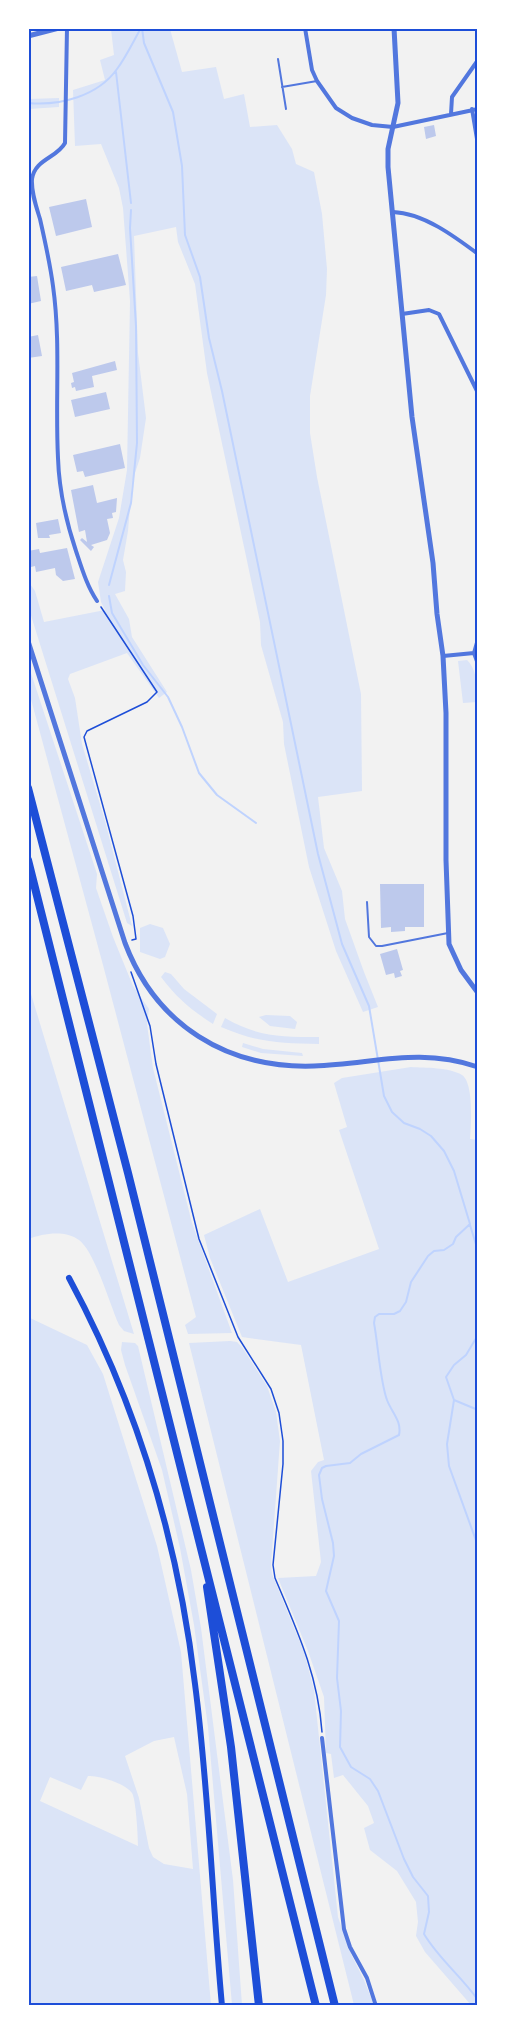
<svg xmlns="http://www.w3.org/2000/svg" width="506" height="2034" font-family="Figtree,sans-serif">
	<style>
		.green { fill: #dbe4f7; fill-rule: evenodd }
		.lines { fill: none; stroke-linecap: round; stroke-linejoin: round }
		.stream { stroke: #bfd3fe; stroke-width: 2 }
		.building { fill: #bdc9ec }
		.path { stroke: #1d4ed8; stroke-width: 1.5 }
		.service { stroke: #5277de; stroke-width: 2 }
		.minor { stroke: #5277de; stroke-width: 4 }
		.tertiary { stroke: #5277de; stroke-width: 5 }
		.primary { stroke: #1d4ed8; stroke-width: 6 }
		.motorway { stroke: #1d4ed8; stroke-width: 8 }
		.neatline { fill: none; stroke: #1d4ed8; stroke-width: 2 }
	</style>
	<rect width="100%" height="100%" fill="#f2f2f2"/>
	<path class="green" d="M111,29h59l12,43 34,-5 8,32 20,-5 6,33 27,-2 15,24 4,15 18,8 8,42 5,55 -1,26 -16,101v37l7,44 44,217 1,97 -44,6 6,51 18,43 3,28 19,53 14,35 -15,5 -27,-61 -27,-84 -25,-123 -1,-22 -22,-77 -1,-23 -53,-249 -12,-89 -17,-42 -2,-15 -42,9 4,117 8,65 -6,40 -8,24 -4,49 -5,29 3,12 -1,19 -10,3 14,25 3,18 35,55 -8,6 -32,-45 -57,21 -2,5 7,19 7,46 23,77 27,105 -5,-3 -98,-314 -1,-28 7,10 9,31 61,-12 -4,-8 -3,-20 21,-64 8,-48 3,-169 -7,-93 -4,-20 -18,-44 -26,2 -2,-56 32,-10 -5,-20 14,-5z
		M59,98v9l-30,2v-10z
		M467,660c10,9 11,29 10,42l-14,1 -5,-42z
		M28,664l69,210 -1,14 17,49 20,49 16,23 -2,15 6,44 39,155 40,110 -44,1 -3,-9 11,-8 -93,-352 -74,-273z
		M150,924l13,4 7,16 -5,13 -5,2 -20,-7v-24z
		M165,972l6,2 13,15 33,25 -4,10c-23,-15 -35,-25 -52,-47z
		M28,984l106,350 -10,-3 -5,-6c-9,-20 -24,-73 -40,-85 -13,-10 -36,-7 -50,-1z
		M266,1015l24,1 7,6 -2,7 -25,-3 -11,-9z
		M225,1018c33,19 56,19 94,19v7c-39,-1 -61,-1 -98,-17z
		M243,1043l20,6 39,4 1,3 -42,-3 -19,-6z
		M411,1067c14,1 38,0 51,8 12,8 9,50 8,64l7,1v865h-6l-46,-53 -9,-16 2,-14 -2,-20 -19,-31 -27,-21 -6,-22 10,-5 -6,-17 -25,-31 -9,3 -3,-24 -5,-1 -2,-56 -16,-46 -30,-73 38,-2 5,-14 -10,-91 7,-9 6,-2 -23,-115 -59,-8 -32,-79 -6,-23 56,-26 28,73 91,-33 -40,-119 8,-3 -13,-44 8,-5z
		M28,1317l59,28 16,29 54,172 24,106 30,353h-182zM174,1737l13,57 6,75 -29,-5 -11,-7 -4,-9 -10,-50 -14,-42 29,-15zM88,1776c12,0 37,7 44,17 4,6 6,44 6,53l-98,-45 10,-24 31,13z
		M230,1341l7,1 5,5 25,39 9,26 4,29 -9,124 1,9 32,78 10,38 24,227 13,37 13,26 10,25h-20l-165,-662z
		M122,1342l13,1 3,3 53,224 10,58 32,252 9,125h-10l-24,-278 -14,-102 -14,-77 -18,-78 -37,-105 -4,-15z"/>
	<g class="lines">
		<path class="stream" d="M142,28l2,15 29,69 9,54 3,69 15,42 9,61 13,53 96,463 24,90 27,62 15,90 8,16 12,11 16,6 11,7 13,15 10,20 16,53 -14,13 -3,7 -9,6 -10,1 -6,5 -17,26 -5,20 -6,9 -6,3h-15l-4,3 -1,6c4,21 6,58 13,77 5,13 15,21 12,35l-38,19 -11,9 -24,3 -4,2 -3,7 3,24 11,44 1,13 -8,35 13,30 -2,57 4,33 -1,36 11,20 19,12 8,12 26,68 9,18 15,19 1,16 -5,22c15,25 37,42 54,66
			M116,72l15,131
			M28,103c32,3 70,-7 89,-34 9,-12 16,-27 24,-41
			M109,585l22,-82 6,-60 -1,-117 -6,-98 1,-18
			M109,596l3,17 31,52 25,32 14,30 17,46 18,22 39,28
			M470,1225l8,26
			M478,1335l-12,20 -12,10 -8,12 8,23 -7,44 2,22 29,80
			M454,1400l24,10"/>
	</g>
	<path class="building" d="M434,125l2,11 -10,3 -2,-12z
		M86,199l6,28 -36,9 -7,-29z
		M118,254l8,31 -32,7 -2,-7 -26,6 -5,-24z
		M37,276l4,25 -13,3v-27z
		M38,335l4,21 -14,2v-21z
		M115,361l2,9 -25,6 2,11 -18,4 -1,-4 -3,1 -1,-5 3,-1 -2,-9z
		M106,392l4,17 -35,8 -4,-17z
		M120,444l5,24 -40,9 -2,-6 -6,1 -4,-17z
		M93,485l4,18 20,-5 -1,14 -4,1 1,5 -6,1 3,14 -3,7 -16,5 3,2 -3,4 -11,-11 2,-2 5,4 -2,-12 -6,2 -8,-42z
		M58,519l3,14 -12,2 1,3h-12l-2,-15z
		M67,548l8,31 -12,2 -7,-6 -1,-7 -19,4 -1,-6 -4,1 -3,-16 11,-2 1,4z
		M380,884h44v43h-19v4l-14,1v-5l-10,1z
		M397,949l6,21 -3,1 2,5 -7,2 -1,-5 -8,2 -6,-21z"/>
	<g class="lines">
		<path class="path" d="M101,607l56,85 -10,10 -60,29 -3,6 49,179 3,23 -4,1
			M131,972l19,54 6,38 43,175 39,98 33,52 8,24 4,28v23l-10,101 2,13c22,52 43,97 47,154"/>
		<path class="service" d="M278,59l8,50
			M282,87l35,-6
			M367,902l2,35 7,9h6l66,-13"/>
		<path class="minor" d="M67,28l-2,115c-8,15 -30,16 -33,36 -1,13 4,27 8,40 5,22 10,44 13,67 8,57 2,114 5,172 1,32 8,63 18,93 6,18 11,35 21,50
			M305,28l7,42 5,11 19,27 16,10 20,7 21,2 85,-18
			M472,109l6,36
			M451,114l1,-17 26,-37
			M393,212c30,1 61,24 85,42
			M402,314l27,-4 10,4 39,79
			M478,639l-4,14 4,11
			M443,656l31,-3
			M322,1738l22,191 6,18 17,31 9,28"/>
		<path class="tertiary" d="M394,28l4,75 -10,46v18l24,250 21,146 4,51 6,42 3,57v147l3,84 12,26 17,23
			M28,36l31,-8
			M28,641l97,302c31,82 102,126 189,123 60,-2 104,-19 164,1"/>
		<path class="primary" d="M69,1278c68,126 109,263 126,406 14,107 17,214 27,322"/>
		<path class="motorway" d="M28,788l100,385 207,833
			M28,860l288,1146
			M207,1587l24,160 28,259"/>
	</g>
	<rect width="506" height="2034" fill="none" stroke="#ffffff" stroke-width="60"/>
	<rect x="30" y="30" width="446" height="1974" class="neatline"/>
</svg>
